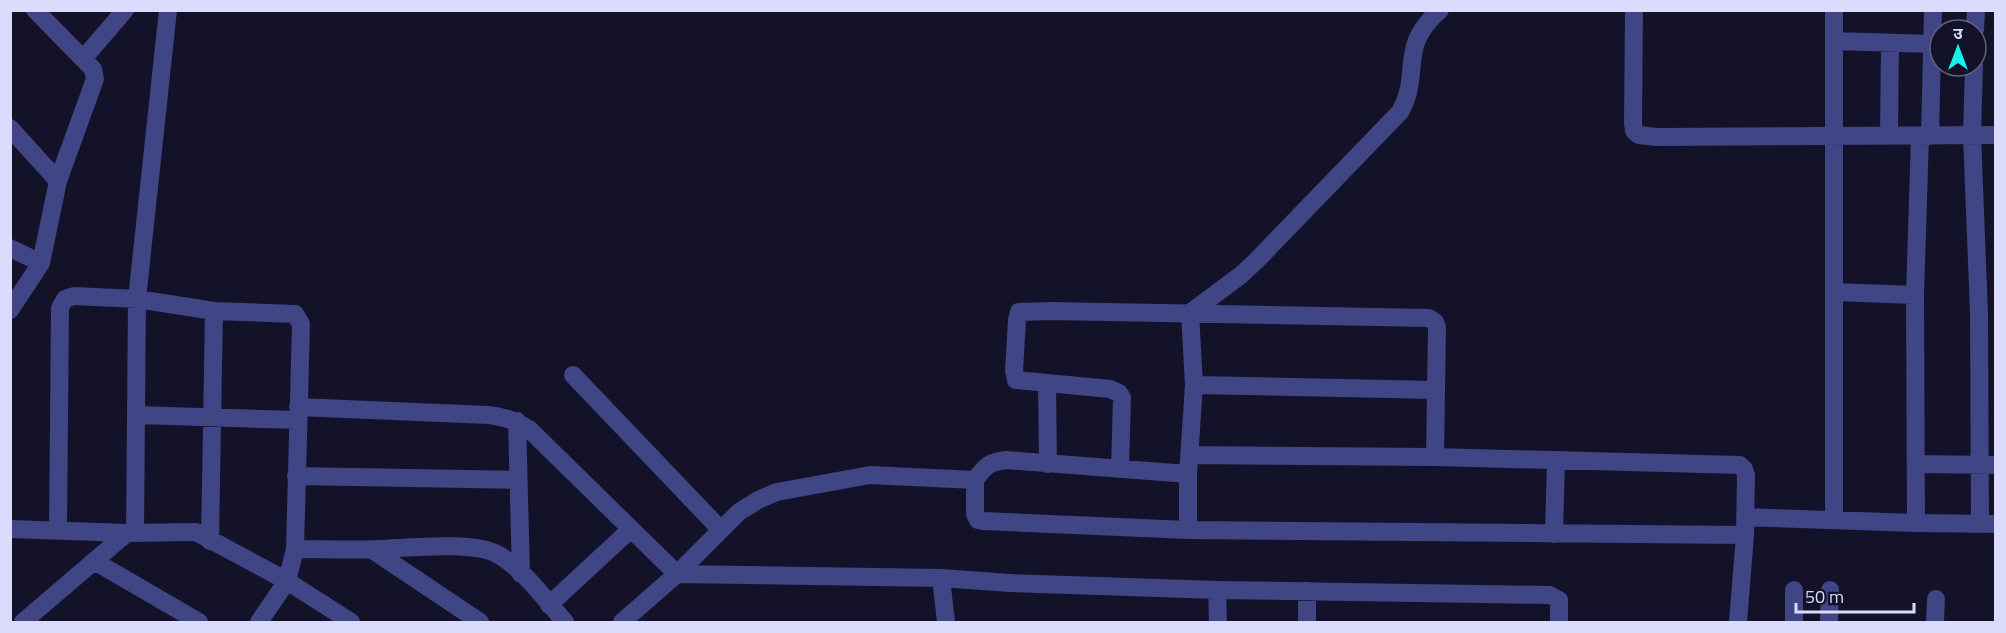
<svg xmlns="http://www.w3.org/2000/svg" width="2006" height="633" font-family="'Titillium Web','Noto Sans Devanagari',sans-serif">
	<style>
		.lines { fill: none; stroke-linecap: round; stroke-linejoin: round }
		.minor { stroke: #3f4585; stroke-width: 18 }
	</style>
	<rect width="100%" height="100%" fill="#131228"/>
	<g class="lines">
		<path class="minor" d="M1634,10l-1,113 1,8 5,4 17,2 340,-2
			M1975,30l1,-20
			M1834,41l98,3
			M83,59l42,-49
			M1974,66l-2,69 7,178 1,211
			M10,128l48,53
			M1889,136l1,-93
			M1930,136l3,-126
			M10,248l31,15
			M1834,292l81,3
			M10,310l31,-47 17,-82 37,-102 -2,-10 -58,-59
			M573,375l148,155
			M1047,384l1,80
			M1194,385l241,5
			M298,407l190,8c16,2 27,5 41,14l148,145 264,4 69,5 207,7 333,5 9,5v22
			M137,415l160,5
			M517,421l4,153
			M1190,455l245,2 305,8 4,4 2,6 -1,60 -7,87
			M1917,464l79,1
			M1120,469l2,-71 -3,-5 -9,-4 -94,-9 -2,-9 3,-51 2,-8 32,-1 378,7 6,4 2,5 -2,130
			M296,476l222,4
			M975,480v34l3,6 5,1 205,9 557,5
			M1745,517l171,6 80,1
			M1834,519v-509
			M1916,523l-1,-228 5,-159
			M10,529l117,4
			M58,530l2,-222 5,-9 9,-3 63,3 77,12 81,3 6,10 -6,225 -8,32 -28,41
			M1188,530v-56l6,-89 -4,-72 51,-38 15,-14 144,-149c22,-38 -3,-65 40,-102
			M135,532l2,-233 31,-289
			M1554,534l2,-74
			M210,541l4,-230
			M295,549c28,0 56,1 83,0 30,-1 95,-8 119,5 26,14 49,47 68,68
			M371,549l109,73
			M94,561l105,61
			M941,578l5,44
			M1217,590l1,32
			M1794,590v32
			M1307,591v31
			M549,605l82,-76
			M23,622l104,-89 69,-1 91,49 64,41
			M622,622l55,-48 62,-62 19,-12 19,-8 93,-17 105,5c10,-13 13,-18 31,-20l182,14
			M1829,622l1,-32
			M1935,622l1,-23"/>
	</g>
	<rect width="2006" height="633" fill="none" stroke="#dbdbfd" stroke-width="24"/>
	<g transform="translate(1958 48)"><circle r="28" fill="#131228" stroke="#63627d" stroke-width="1.5"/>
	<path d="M0-4.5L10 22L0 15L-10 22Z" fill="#12f3ed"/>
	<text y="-9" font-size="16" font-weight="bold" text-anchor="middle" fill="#dbdbfd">उ</text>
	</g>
	<path d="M1796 603v9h118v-9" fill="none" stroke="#dbdbfd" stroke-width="3"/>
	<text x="1805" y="603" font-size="18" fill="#dbdbfd" stroke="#131228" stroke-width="4.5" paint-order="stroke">50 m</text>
</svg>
